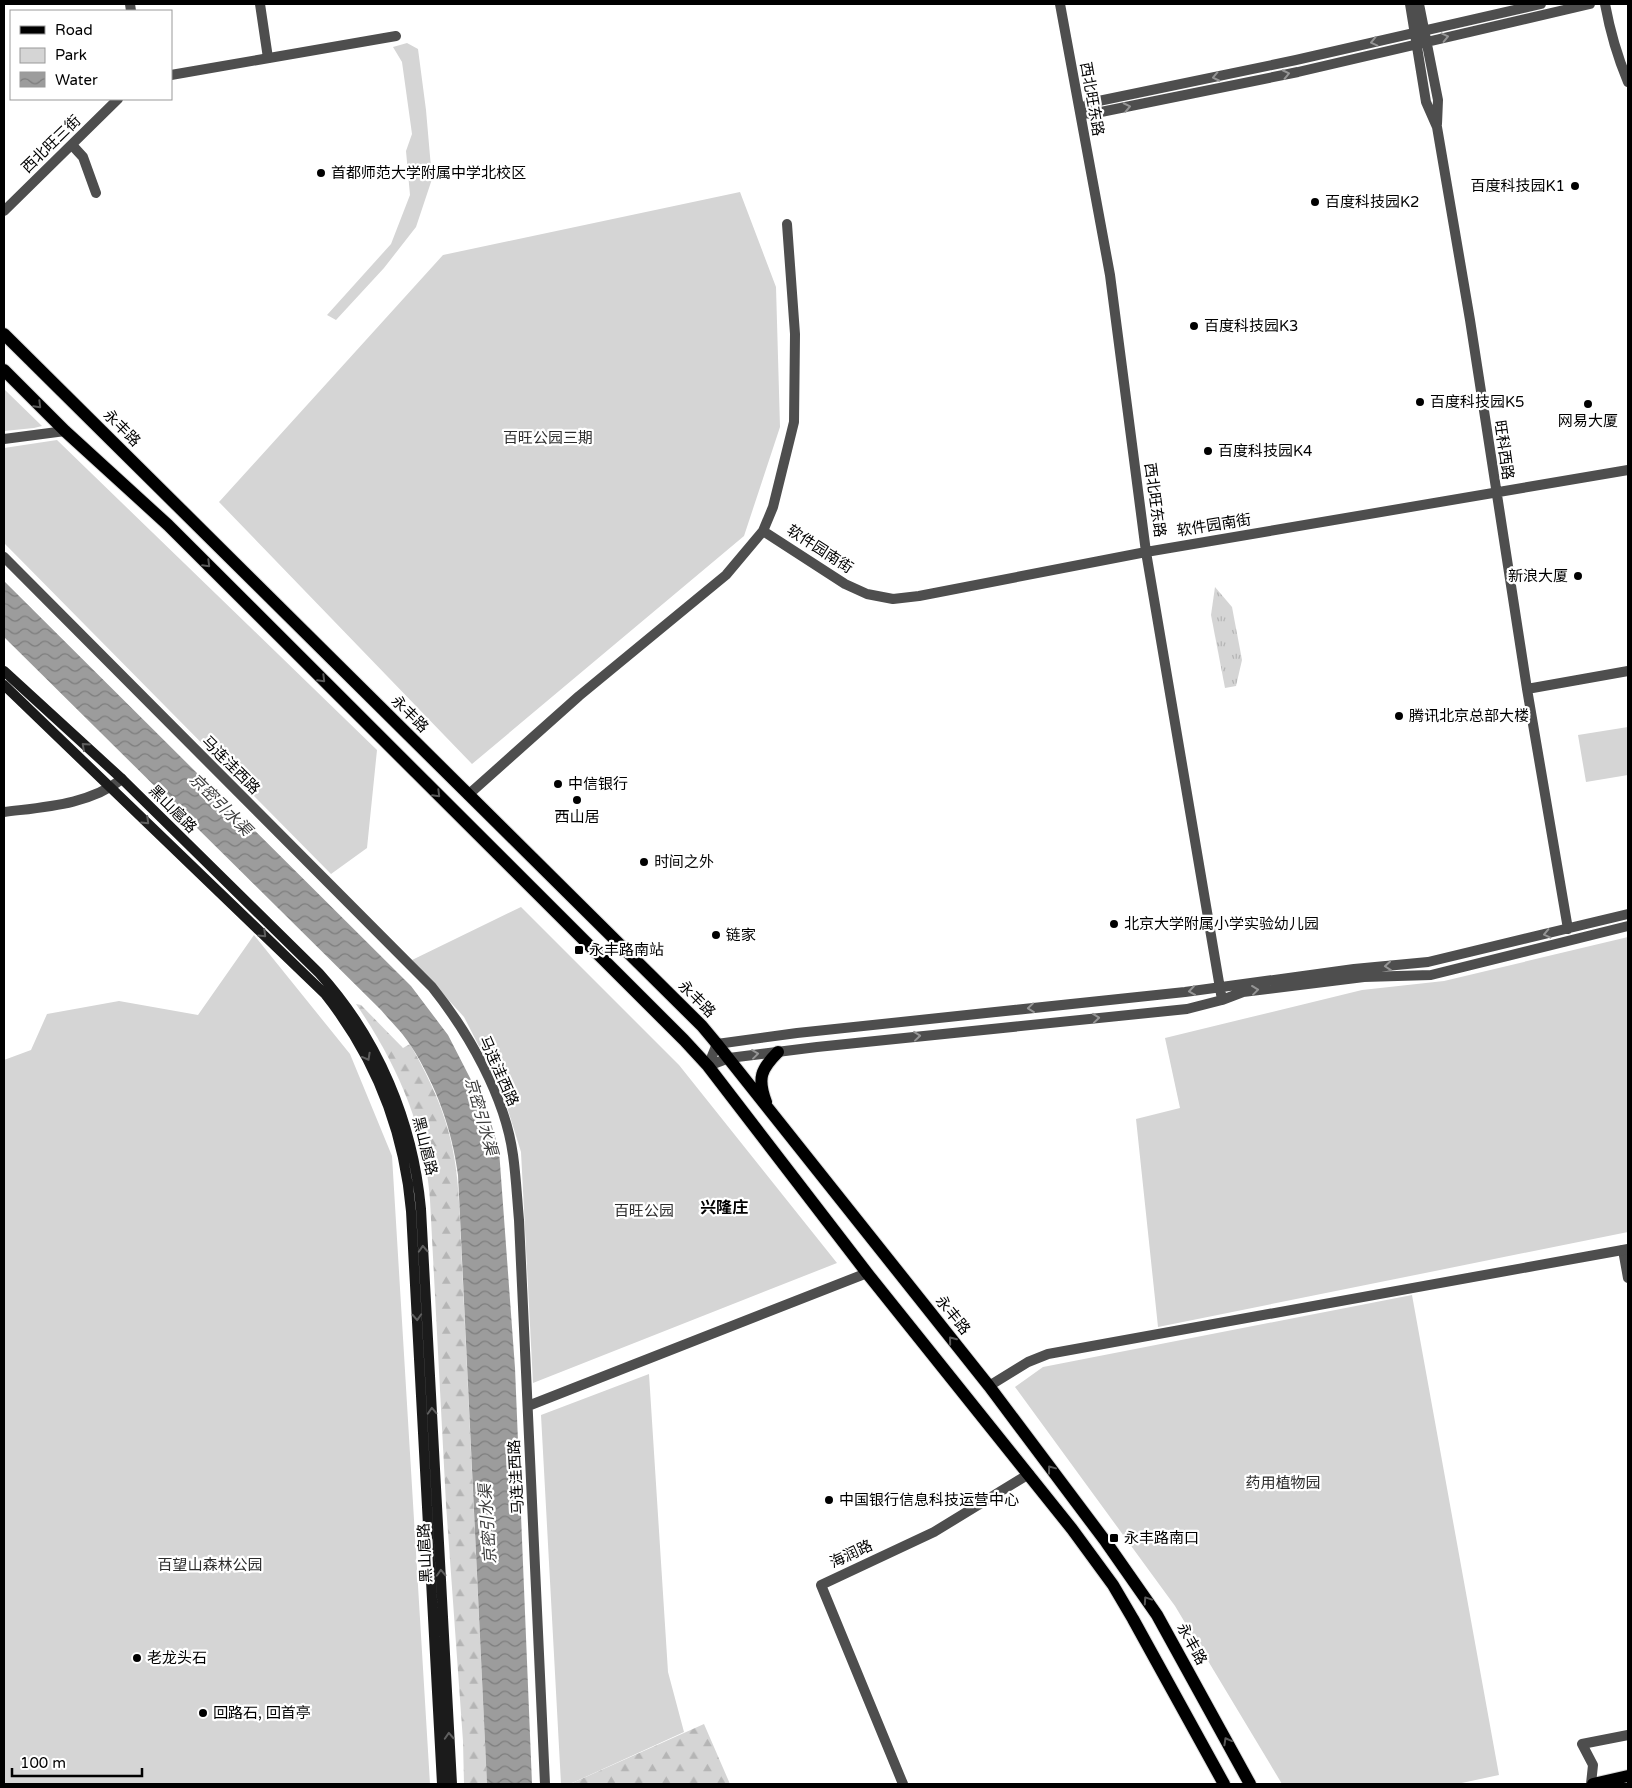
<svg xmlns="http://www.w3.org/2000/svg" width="1632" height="1788" font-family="'Varela Round','Noto Sans SC',sans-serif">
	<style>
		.grass { fill: url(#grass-tufts) }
		.forest { fill: url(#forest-firs) }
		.green { fill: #d5d5d5 }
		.water { fill: url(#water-waves) }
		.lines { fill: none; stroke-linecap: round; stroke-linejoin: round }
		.primary-casing { stroke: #dbdbdb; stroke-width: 14 }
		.minor { stroke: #4e4e4e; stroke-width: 10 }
		.tertiary { stroke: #4e4e4e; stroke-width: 10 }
		.secondary { stroke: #1b1b1b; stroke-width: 10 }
		.primary { stroke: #000; stroke-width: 12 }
		.oneway { stroke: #959595 }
		.oneway2 { stroke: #595959 }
		.oneway3 { stroke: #5f5f5f }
		.poi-dot { fill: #000; stroke: #fff; stroke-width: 2 }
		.labels { text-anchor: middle; stroke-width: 4.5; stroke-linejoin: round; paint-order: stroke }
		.street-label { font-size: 15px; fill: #000; stroke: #fff }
		.poi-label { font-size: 15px; fill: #000; stroke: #fff; text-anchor: start }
		.park-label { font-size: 15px; fill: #2c2c2c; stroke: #fff }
		.water-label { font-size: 16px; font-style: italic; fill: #3d3d3d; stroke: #fff }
		.neighbourhood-label { font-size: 16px; font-weight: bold; fill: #000; stroke: #fff }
	</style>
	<defs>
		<pattern id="grass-tufts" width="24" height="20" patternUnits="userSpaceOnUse" patternTransform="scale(1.25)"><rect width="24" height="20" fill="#d5d5d5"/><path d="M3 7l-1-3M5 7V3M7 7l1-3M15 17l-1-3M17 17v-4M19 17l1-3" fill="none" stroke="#b5b5b5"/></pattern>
		<pattern id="forest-firs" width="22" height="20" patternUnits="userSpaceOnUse" patternTransform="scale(1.25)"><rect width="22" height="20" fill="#d5d5d5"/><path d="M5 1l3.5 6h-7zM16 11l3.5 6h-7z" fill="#b5b5b5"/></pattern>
		<pattern id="water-waves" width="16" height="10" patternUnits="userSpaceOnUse" patternTransform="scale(1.25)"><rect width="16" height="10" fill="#9c9c9c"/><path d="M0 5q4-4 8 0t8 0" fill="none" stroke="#7d7d7d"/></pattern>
	</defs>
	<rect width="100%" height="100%" fill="#fff"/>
	<path class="grass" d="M1215,587l17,20 10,53 -6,26 -11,2 -14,-73z"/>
	<path class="forest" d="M356,1004l5,1 42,43 7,-4c31,55 46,94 49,158l28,582h-23l-1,-43 -17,-237 -16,-304c-5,-73 -33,-136 -74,-196z
		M704,1724l26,60h-160z"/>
	<path class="green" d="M407,43l11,6 8,61 6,69 -16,48 -32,41 -48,52 -9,-5 64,-71 19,-49 -4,-44 6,-17 -10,-72 -9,-15z
		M740,192l36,95 4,140 -36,109 -272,228 -253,-262 224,-247z
		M4,389l38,37 -8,2 -30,3z
		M57,440l320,310 -10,98 -36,26 -327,-331v-95z
		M1628,727v48l-42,7 -8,-47z
		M521,907l158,158 158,198 -304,120 -12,-231 -19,-61 -38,-74 -52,-57z
		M254,935l96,119 42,102 38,628h-426v-724l27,-10 16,-36 72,-13 79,14z
		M1628,937v295l-470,95 -22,-208 44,-11 -15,-70 197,-48 82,-9z
		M1412,1295l87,480 -42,9h-175l-107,-178 -160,-219 28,-20z
		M649,1374l19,298 16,60 -114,52h-9l-20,-369z"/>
	<path class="water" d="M4,581l407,405 37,49 40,78 11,37 16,218 17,416h-45l-29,-609c-6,-46 -22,-90 -47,-129 -8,-13 -20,-24 -30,-36l-377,-373z"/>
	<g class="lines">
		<defs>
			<path id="primary" d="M4,334l698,692 15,18 272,342 117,156 51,73 93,169
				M4,370l61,61 103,94 516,515 24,26 159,207 205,256 41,56 20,34 91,165
				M766,1102c-9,-24 -5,-33 12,-50
				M1593,1784l35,-8"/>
		</defs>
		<use href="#primary" class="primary-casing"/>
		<path class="minor" d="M260,4l8,54
			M72,145l11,12 13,36
			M4,439l61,-8
			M4,557l428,430c36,45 73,109 81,168 3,21 4,43 6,65l26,564
			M4,812c39,-5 85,-7 118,-33
			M1623,1250l5,28
			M528,1406l339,-133
			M903,1784l-82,-199 113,-53 95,-58
			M1591,1784l2,-19 -11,-21 46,-9"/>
		<path class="tertiary" d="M130,4l1,7
			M1060,4l50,271 36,277 76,448
			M1410,4l16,98 11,25 33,193 57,369 41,240
			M1419,4l19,96 -1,24
			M1605,4c5,27 12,52 23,78
			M171,75l225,-39
			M1080,112l11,2 207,-42 292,-68
			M1080,112l9,-9 207,-43 245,-56
			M4,211l114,-112
			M763,531l82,53 22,10 26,5 26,-3 227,-44 482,-82
			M1527,689l101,-18
			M468,795l111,-99 147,-121 37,-44 10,-24 21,-85 1,-88 -8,-110
			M708,1066l9,-22 80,-11 388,-41 169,-23 74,-7 200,-48
			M708,1066l21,-8 88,-11 370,-38 35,-9 21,-8 121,-15 67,-2 197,-49
			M989,1386l39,-24 20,-8 580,-105"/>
		<path class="secondary" d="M4,671l118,108 197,194c59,65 94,149 102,236l31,575
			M4,685l321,309c50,63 79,137 86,217l31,573"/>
		<use href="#primary" class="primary"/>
	</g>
	<defs><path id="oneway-chevron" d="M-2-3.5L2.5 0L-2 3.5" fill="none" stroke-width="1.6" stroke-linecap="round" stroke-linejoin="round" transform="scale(1.25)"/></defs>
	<g class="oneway">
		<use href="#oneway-chevron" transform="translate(1445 37) rotate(-13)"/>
		<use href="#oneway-chevron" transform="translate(1374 42) rotate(167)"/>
		<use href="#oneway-chevron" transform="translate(1286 74) rotate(-12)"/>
		<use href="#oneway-chevron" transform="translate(1216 77) rotate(168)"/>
		<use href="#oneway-chevron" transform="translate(1127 107) rotate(-12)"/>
		<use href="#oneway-chevron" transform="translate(1547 934) rotate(167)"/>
		<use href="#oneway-chevron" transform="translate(1388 966) rotate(175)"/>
		<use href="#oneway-chevron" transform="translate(1255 990) rotate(-7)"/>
		<use href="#oneway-chevron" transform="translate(1192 991) rotate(172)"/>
		<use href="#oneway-chevron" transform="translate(1031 1008) rotate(174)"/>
		<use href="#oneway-chevron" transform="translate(1096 1018) rotate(-6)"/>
		<use href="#oneway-chevron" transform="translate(917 1036) rotate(-6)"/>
		<use href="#oneway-chevron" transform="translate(755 1054) rotate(-7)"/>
	</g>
	<g class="oneway2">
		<use href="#oneway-chevron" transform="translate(38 405) rotate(45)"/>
		<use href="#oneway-chevron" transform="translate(207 564) rotate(45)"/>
		<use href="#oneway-chevron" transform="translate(322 679) rotate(45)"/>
		<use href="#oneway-chevron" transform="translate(437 794) rotate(45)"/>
		<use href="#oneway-chevron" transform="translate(952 1340) rotate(-129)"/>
		<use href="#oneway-chevron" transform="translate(1051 1469) rotate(-127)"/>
		<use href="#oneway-chevron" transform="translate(1147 1600) rotate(-124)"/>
		<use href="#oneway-chevron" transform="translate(1227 1741) rotate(-119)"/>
	</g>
	<g class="oneway3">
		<use href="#oneway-chevron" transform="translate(85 746) rotate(-138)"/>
		<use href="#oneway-chevron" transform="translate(146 821) rotate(44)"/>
		<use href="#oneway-chevron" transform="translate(263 934) rotate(44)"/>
		<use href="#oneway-chevron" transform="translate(367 1057) rotate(61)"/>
		<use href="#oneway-chevron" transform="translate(423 1249) rotate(-93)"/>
		<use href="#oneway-chevron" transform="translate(417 1317) rotate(87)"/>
		<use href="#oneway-chevron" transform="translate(432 1411) rotate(-93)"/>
		<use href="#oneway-chevron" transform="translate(441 1573) rotate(-93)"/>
		<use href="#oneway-chevron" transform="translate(449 1736) rotate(-93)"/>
	</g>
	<g class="poi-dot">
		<circle cx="321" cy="173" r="5"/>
		<circle cx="1575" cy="186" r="5"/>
		<circle cx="1315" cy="202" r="5"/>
		<circle cx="1194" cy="326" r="5"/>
		<circle cx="1420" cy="402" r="5"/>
		<circle cx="1588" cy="404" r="5"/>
		<circle cx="1208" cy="451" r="5"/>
		<circle cx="1578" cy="576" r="5"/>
		<circle cx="1399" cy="716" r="5"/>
		<circle cx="558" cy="784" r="5"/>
		<circle cx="577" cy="800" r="5"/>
		<circle cx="644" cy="862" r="5"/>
		<circle cx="1114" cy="924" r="5"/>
		<circle cx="716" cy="935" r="5"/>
		<rect x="574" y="945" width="10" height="10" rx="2.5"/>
		<circle cx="829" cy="1500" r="5"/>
		<rect x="1109" y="1533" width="10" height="10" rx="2.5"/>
		<circle cx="137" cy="1658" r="5"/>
		<circle cx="203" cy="1713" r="5"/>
	</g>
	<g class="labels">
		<g class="street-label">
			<text transform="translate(1092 99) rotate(80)" y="5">西北旺东路</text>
			<text transform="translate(51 144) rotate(-44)" y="5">西北旺三街</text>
			<text transform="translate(122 428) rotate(45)" y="5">永丰路</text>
			<text transform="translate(1504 450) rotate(82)" y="5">旺科西路</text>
			<text transform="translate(1155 500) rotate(82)" y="5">西北旺东路</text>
			<text transform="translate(1214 525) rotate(-9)" y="5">软件园南街</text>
			<text transform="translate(820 549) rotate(33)" y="5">软件园南街</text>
			<text transform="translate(410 714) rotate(45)" y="5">永丰路</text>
			<text transform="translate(231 765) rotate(45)" y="5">马连洼西路</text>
			<text transform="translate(173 809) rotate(45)" y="5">黑山扈路</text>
			<text transform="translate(697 999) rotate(45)" y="5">永丰路</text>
			<text transform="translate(499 1071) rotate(66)" y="5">马连洼西路</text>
			<text transform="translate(425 1146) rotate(76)" y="5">黑山扈路</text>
			<text transform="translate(953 1315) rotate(51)" y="5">永丰路</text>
			<text transform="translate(516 1477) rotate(-93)" y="5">马连洼西路</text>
			<text transform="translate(425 1553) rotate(-93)" y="5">黑山扈路</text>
			<text transform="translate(851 1554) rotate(-25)" y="5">海润路</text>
			<text transform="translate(1192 1644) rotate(61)" y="5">永丰路</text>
		</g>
		<g class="poi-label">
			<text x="331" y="178">首都师范大学附属中学北校区</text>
			<text x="1565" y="191" text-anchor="end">百度科技园K1</text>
			<text x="1325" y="207">百度科技园K2</text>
			<text x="1204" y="331">百度科技园K3</text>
			<text x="1430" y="407">百度科技园K5</text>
			<text x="1588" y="426" text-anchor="middle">网易大厦</text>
			<text x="1218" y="456">百度科技园K4</text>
			<text x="1568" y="581" text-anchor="end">新浪大厦</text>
			<text x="1409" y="721">腾讯北京总部大楼</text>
			<text x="568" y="789">中信银行</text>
			<text x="577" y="822" text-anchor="middle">西山居</text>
			<text x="654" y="867">时间之外</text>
			<text x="1124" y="929">北京大学附属小学实验幼儿园</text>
			<text x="726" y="940">链家</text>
			<text x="589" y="955">永丰路南站</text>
			<text x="839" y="1505">中国银行信息科技运营中心</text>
			<text x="1124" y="1543">永丰路南口</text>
			<text x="147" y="1663">老龙头石</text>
			<text x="213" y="1718">回路石, 回首亭</text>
		</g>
		<g class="park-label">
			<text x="548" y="443">百旺公园三期</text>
			<text x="644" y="1216">百旺公园</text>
			<text x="1283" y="1488">药用植物园</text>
			<text x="210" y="1570">百望山森林公园</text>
		</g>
		<g class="water-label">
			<text transform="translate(221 804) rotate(45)" y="6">京密引水渠</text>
			<text transform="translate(482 1116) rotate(74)" y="6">京密引水渠</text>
			<text transform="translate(487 1524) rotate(-94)" y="6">京密引水渠</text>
		</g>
		<g class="neighbourhood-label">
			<text x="724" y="1213">兴隆庄</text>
		</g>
	</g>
	<rect width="1632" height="1788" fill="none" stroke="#000000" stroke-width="10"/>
	<rect x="10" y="10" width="162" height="90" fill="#ffffff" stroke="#999999"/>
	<rect x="20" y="26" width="25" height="8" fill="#000000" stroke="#999999"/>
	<text x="55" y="35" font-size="15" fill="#000000">Road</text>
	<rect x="20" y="48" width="25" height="15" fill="#d5d5d5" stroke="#999999"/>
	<text x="55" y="60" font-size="15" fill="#000000">Park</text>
	<rect x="20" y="72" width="25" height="15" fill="url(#water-waves)" stroke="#999999"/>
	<text x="55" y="85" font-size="15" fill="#000000">Water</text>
	<path d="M12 1768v8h130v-8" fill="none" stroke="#000000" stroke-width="2.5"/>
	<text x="20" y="1768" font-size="15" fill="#000000" stroke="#ffffff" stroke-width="4" paint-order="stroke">100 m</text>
</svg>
